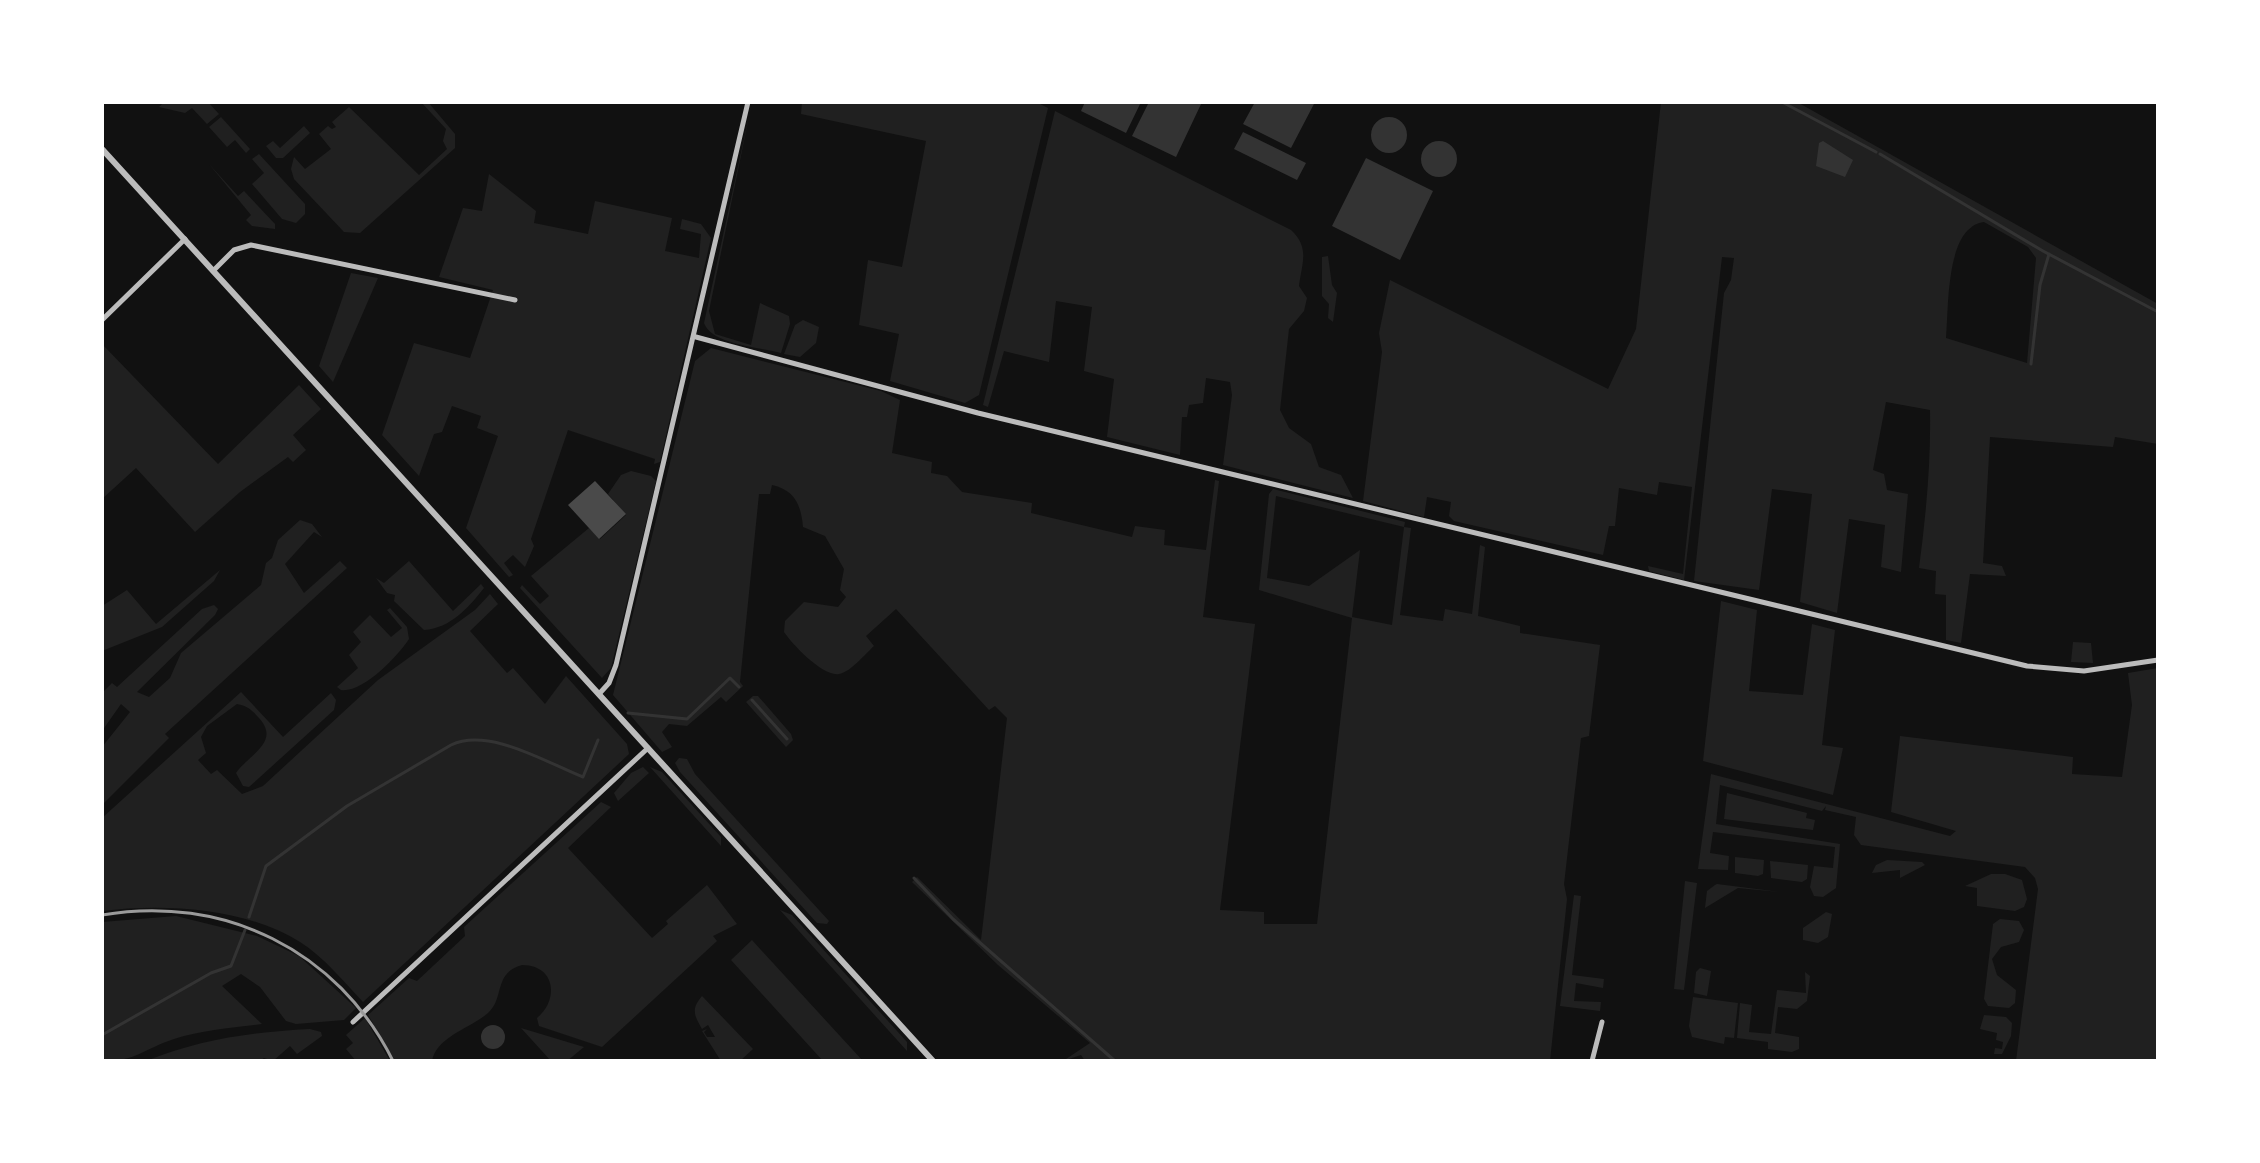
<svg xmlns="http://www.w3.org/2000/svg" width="2260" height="1163" font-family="'Source Sans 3',sans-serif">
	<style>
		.green { fill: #202020; fill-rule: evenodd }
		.water { fill: #333 }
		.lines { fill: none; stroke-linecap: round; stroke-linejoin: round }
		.stream { stroke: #333; stroke-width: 3 }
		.building { fill: #4a4a4a }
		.minor { stroke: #bcbcbc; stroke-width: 5 }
		.tertiary { stroke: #bcbcbc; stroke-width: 6 }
		.rail { stroke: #9a9a9a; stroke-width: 3 }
	</style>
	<rect width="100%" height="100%" fill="#111"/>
	<path class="green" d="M164,102h44l11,12 -12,10 -15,-16 -7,5 -26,-6z
		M421,102h7l27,32v14l-95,85 -16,-1 -50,-53 -3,-10 3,-12 11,12 26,-20 -12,-15 9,-8 4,3 4,-2 -4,-5 17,-15 70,68 28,-26 -4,-8 3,-12z
		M752,102l-43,209 6,23 36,11 9,-42 29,13 1,8 -9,29c-21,-6 -69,-8 -77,-30z
		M802,102h234l12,6 -69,287 -14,8 -75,-22 9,-47 -40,-9 9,-65 34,7 24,-126 -125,-27z
		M1661,102h136l361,202v140l-43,-7 -2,10 -123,-10 -7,126 19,3 4,10 -36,-2 -9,69 -15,-3v-45l-11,-1 1,-23 -17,-3c7,-53 12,-105 11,-158l-44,-8 -13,68 11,4 3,16 21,4 -7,78 -20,-5 4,-42 -36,-6 -12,94 -37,-11 12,-108 -40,-5 -13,101 -65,-9 30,-288 7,-13 3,-22 -12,-1 -38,323 -35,-9 -1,-5 35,8 9,-87 -33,-5 -2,13 -38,-7 -4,38h-6l-6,29 -149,-34 -5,-5 2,-14 -24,-5 -3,20 -61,-16 19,-149 -3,-19 11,-53 218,109 28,-60zM1984,222l44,25 8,11 -9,105 -81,-25c3,-30 -1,-111 38,-116z
		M1055,111l236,119c19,18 11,32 8,56l8,12 -3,13 -15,18 -9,81 9,18 22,16 8,23 22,8 12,23 -130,-33 9,-70 -2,-13 -24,-4 -3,25 -14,2 -2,12h-5l-2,38 -73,-18 7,-58 -30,-8 8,-64 -36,-6 -7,61 -45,-11 -16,56 -5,-2z
		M221,117l29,32 -4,4 -11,-13 -8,7 -18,-20z
		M304,126l6,7 -27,25h-7l-10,-12 7,-5 7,7z
		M259,154l46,50v10l-9,9 -14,-4 -30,-35 12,-11 -12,-14z
		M209,164l29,32 6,-5 31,33v5l-23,-3 -6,-6 5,-5z
		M489,174l47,37 -2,12 54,11 7,-33 77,17 -7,33 34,7 2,-24 -21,-5 2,-10 19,5 10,14 -51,224 -6,2 1,-5 -87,-29 -37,109 3,7 -9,21 -12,-12 -9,8 9,12 -4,2 -43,-49 32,-92 -21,-8 4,-12 -29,-10 -10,26 -8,2 -15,42 -37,-41 32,-92 56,15 23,-68 -54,-13 24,-69 19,3z
		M1328,256l4,29 5,8 -4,29 -5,-4 1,-14 -7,-8v-39z
		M351,273l27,5 -45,104 -14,-16z
		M803,320l16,7 -3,16 -16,14 -16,-3 11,-29z
		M102,344l116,120 81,-79 22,24 -28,26 13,15 -13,12 -5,-5 -48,35 -45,40 -59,-64 -34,31z
		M711,348l170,43 19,9 -8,53 40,9 -1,11 16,3 15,16 70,11 -1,10 101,24 3,-11 30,4 -1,15 42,5 9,-70 4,1 -16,136 52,7 -35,286 44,2v12h53l35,-306 -93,-28 10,-96 4,-5 132,33 -1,5 7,1 -11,87 43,6 2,-12 27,5 8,-69 5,2 -7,69 42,10v7l80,12 -11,91 -8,2 -17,146 3,15 -17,162h-465l-4,-6 -18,6 27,-18 -92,-78 -86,-83 5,-5 64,63 26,-222 -12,-12 -6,4 -93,-101 -30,27 8,10c-9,8 -23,26 -35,28 -16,3 -47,-30 -55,-42l1,-11 19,-19 34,5 8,-10 -6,-7 4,-21 -19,-33 -22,-9c-2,-22 -8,-37 -31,-42l-2,9h-11l-19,188 3,4 -17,16 -5,-5 -34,29 -18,-2 -7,8 10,15 -10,5 -49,-57 82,-334zM1276,496l128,31 -12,98 -40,-8 8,-67 -51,36 -42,-8z
		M631,471l20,5 5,5 -45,187 -9,10 -82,-90 2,-3 18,19 9,-8 -18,-20 58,-48 11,11 26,-24 -18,-21 13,-19z
		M300,520l12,4 10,13 -8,-5 -29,32 19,29 36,-32 7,7 -182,166 4,4 -67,67v-58l28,-35 -9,-8 -19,27v-38l10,-10 5,4 85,-78 12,-4 4,4 -3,6 -78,77 12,5 21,-19 11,-25 80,-68 5,-22 6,-5 6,-18z
		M409,561l44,50 28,-27 3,4c-16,20 -33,40 -60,42l-30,-29 1,-6 -8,-2 -11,-15 8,5z
		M220,570l-6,11 -52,46 -60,24v-45l25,-16 29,34z
		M490,594l8,10 -28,27 37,42 6,-5 32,36 21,-28 61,68 2,10 -266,248c-19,-20 -39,-45 -63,-60 -54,-34 -136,-39 -198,-31v-93l139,-126 42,45 48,-44 5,7 -2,10 -85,77 -6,-1 -7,-13c13,-19 46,-31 22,-56 -7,-8 -11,-11 -21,-13l-30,22 -6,11 5,16 -8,7 13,14 6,-4 25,24 21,-8 115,-106 97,-70z
		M1721,601l36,9 -8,81 54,4 9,-71 23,6 -13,115 21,3 -10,47 -130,-34z
		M390,608l17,19 2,12c-12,18 -46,54 -68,51l-4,-3 21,-19 -9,-13 12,-13 -8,-10 17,-17 21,22 11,-9 -15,-18z
		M2073,642l18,1 2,20 -22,-1z
		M2158,668v393h-142l22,-172 -3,-11 -10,-11 -164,-22 -7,-10 2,-18 -31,-7 1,-4 -4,5 -102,-26 -4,39 124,20 -4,44 -13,9 -9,-1 -4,-9 4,-21 19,2 2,-21 -122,-15 -3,21 19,3 -1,14 -30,-1 13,-95 239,62 6,-5 -65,-19 9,-76 173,21 -1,17 50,3 10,-72 -4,-32z
		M753,696h5l33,38 2,6 -7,7 -40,-45z
		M679,758l8,1 8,15 134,147 -2,3 -10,-1 -137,-151 -5,-9z
		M643,767l6,6 -31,28 -4,-8 17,-20z
		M650,767l12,5 59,65v9z
		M1727,793l80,20 -1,5 9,2 -2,10 -89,-11z
		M601,802l10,5 -43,41 84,90 16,-14 -2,-3 41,-36 30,39 -24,12 4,5 -115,106 -63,-21 -2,-8c22,-18 19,-53 -15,-53 -29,8 -17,33 -34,48 -17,15 -52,24 -56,48h-37l-27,-46 41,-37 8,3 48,-45 -1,-9z
		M1735,857l29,3 -1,14 -5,2 -23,-3z
		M1887,860l35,2 3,3 -25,13v-8l-28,3 4,-8z
		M1770,861l38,4 -1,14 -5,3 -31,-4z
		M1991,874h14l17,6 5,19 -3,8 -9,4 -38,-5v-18l-12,-2z
		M1685,881l12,2 -13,107 -10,-1z
		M1715,885l2,-1 64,8 -43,-4 -33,20 2,-17z
		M1574,895l7,1 -9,79 32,4 -1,9 -27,-5 -2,18 27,1 -1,9 -40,-5z
		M780,910l12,5 115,127v9z
		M1826,912l6,2 -4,23 -10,6 -15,-3v-12z
		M176,916l81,20 42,20 57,52 -12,12 -48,4 -10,-3 -26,-34 -19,-13 -19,12 40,38c-30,4 -60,6 -88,15 -31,10 -36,22 -72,22v-139z
		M2000,919l19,2 5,9 -5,12 -18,5 -9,12 5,16 19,15 -1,13 -6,5 -21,-2 -4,-7 9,-75z
		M752,940l9,10 102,111h-40l-92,-101z
		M1700,968l11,3 -4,25 -13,-3 2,-21z
		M1805,972l5,4 -3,25 -10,8 -19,-2 -3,26 24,4v12l-7,3 -24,-3v-7l-31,-4 3,-35 12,2 -3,27 22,2 6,-44 29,3z
		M702,996l51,53 -13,12h-19l-19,-30 5,-2 -3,3 3,5h8l-7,-12 -6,4c-8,-14 -11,-20 0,-33z
		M1693,997l45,6 -4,35 -9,-1 -1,7 -32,-7 -3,-11z
		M1984,1015l22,2 6,6 -1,13 -9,18h-8l1,-6 7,1 1,-7 -7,-2 1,-7 -17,-4z
		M365,1018l25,43h-34l-10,-12 7,-6 -7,-8z
		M521,1028l63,19 -17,14h-16z
		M310,1029l11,3 1,4 -25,18 -7,-8 -17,15 -9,-3 -5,3h-113c55,-22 106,-29 164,-32z"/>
	<path class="water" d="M1085,102h56l-15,31 -45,-22z
		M1149,102h53l-26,55 -44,-21z
		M1255,102h60l-24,46 -48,-24z
		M1371 135a18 18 0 1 1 36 0a18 18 0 1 1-36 0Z
		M1243,132l63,31 -9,17 -63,-31z
		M1823,141l30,19 -8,17 -29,-11 3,-23z
		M1421 159a18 18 0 1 1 36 0a18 18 0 1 1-36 0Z
		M1366,158l67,33 -33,69 -68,-34z
		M481 1037a12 12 0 1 1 24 0a12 12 0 1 1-24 0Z"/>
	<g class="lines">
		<path class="stream" d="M1782,102l94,50
			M1880,154l163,97 115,61
			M2031,364l9,-79 9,-31
			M752,700l35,39
			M628,713l59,6 43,-41 9,9
			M914,878l39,41 162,142
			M249,917l17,-51 81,-60 104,-61c38,-18 96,18 132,32l15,-37
			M102,1035l109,-62 20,-7 14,-36"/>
	</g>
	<path class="building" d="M595,481l31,33 -27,25 -31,-34z"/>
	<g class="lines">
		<path class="minor" d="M213,271l21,-21 17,-5 264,55
			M102,320l83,-81
			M696,337l282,76 1049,253 57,5 74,-11
			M599,694l10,-11 7,-18 132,-563
			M353,1022l295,-274
			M1592,1061l10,-39"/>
		<path class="tertiary" d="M102,149l831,912"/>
		<path class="rail" d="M102,915c121,-21 236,35 291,146"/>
	</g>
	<rect width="2260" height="1163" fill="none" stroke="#ffffff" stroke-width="208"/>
</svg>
